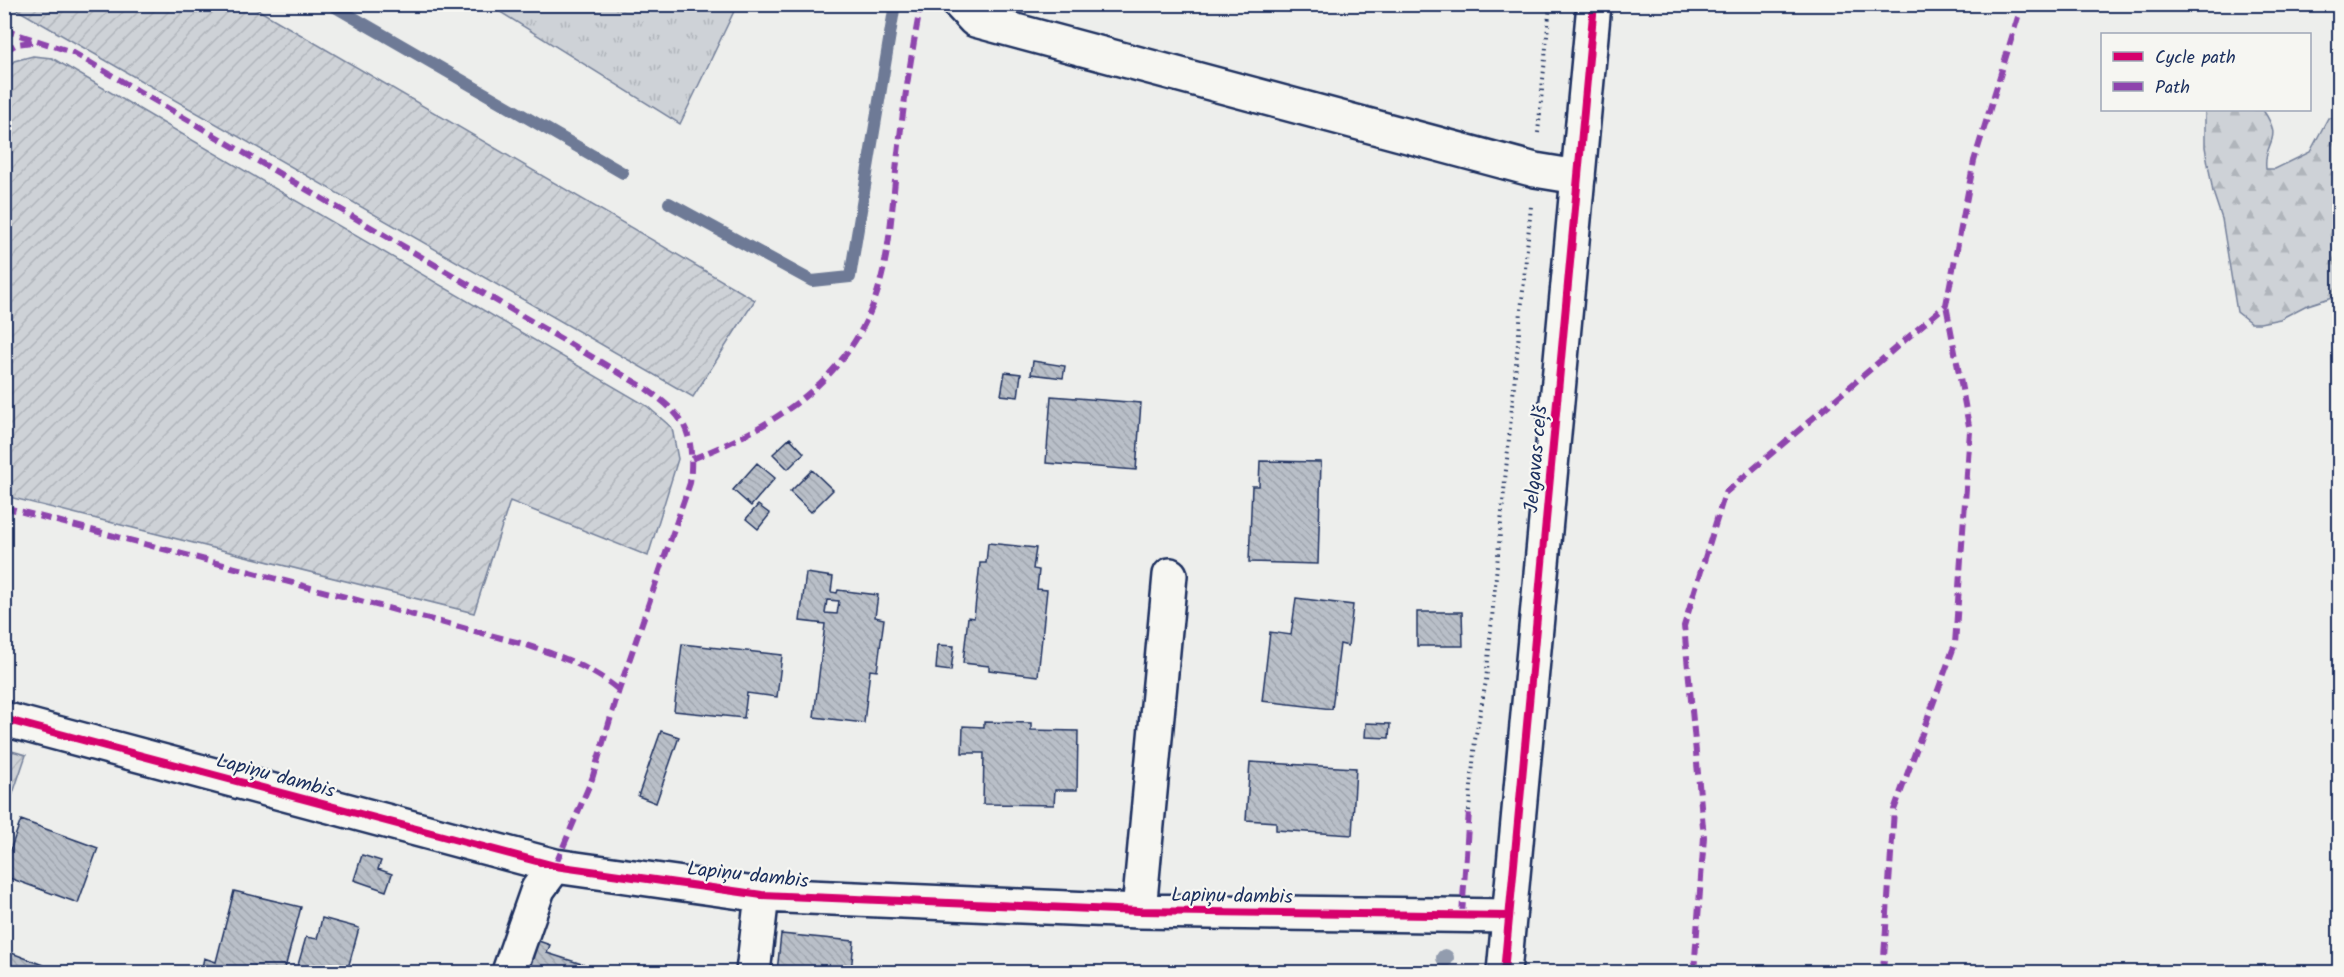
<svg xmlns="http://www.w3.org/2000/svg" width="2344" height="977" font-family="Kalam,sans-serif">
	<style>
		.grass { fill: url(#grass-tufts); stroke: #74809a; stroke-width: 1.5 }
		.forest { fill: url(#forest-firs); stroke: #74809a; stroke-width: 1.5 }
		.garden { fill: url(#garden-furrows); stroke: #74809a; stroke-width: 1.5 }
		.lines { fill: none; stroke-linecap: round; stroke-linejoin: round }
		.stream { stroke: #6e7a96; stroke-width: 12 }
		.building { fill: url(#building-back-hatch); stroke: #1b2f5e; stroke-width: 1.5; fill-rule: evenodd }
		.minor-casing { stroke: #1b2f5e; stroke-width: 38 }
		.major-casing { stroke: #1b2f5e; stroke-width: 38 }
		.path { stroke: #1b2f5e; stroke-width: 4; stroke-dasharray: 1.5 4.5; stroke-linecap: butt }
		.minor { stroke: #f6f6f2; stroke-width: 33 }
		.major { stroke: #f6f6f2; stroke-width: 33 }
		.quiet { stroke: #8e44ad; stroke-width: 6; stroke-dasharray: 12 6; stroke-linecap: butt }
		.cycleway-casing { stroke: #f6f6f2; stroke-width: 11 }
		.cycleway { stroke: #d6006c; stroke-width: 8 }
		.tree { fill: #929cae }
		.labels { text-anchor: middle; stroke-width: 4.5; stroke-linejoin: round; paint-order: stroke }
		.street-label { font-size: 20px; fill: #1b2f5e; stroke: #f6f6f2 }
	</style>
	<defs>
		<pattern id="grass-tufts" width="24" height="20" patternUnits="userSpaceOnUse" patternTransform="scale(1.5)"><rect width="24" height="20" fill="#ced2d7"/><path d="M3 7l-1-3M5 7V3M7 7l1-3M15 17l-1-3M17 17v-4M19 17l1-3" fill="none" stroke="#b0b5bb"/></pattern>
		<pattern id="forest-firs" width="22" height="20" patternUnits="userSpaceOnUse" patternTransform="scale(1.5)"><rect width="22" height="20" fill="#ced2d7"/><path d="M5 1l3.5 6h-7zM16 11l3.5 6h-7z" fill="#b0b5bb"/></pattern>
		<pattern id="garden-furrows" width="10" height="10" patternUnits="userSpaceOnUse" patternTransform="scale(1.5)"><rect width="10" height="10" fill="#ced2d7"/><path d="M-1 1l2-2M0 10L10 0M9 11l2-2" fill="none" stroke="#b0b5bb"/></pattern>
		<pattern id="building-back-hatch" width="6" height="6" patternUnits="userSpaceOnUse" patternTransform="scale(1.5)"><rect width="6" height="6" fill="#b9bfc8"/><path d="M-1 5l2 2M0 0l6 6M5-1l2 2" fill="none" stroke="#9ea4ae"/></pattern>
	</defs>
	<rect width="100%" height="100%" fill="#edeeec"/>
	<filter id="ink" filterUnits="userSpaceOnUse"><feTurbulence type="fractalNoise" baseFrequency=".0167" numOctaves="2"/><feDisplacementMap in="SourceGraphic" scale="12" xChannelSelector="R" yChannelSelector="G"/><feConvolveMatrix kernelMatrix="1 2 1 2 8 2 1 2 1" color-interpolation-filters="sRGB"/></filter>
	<g filter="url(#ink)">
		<path class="grass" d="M489,5h248l-57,119z"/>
		<path class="forest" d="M2205,110h58c22,32 0,30 3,59h9l35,-17 18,-34h11v54l-5,13 6,44 -1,66 -34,11 -25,13 -20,4h-9l-14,-11 -15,-93 -9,-27 -8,-45z"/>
		<path class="garden" d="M9,5h241l505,295 -62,97z
			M33,56l19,2 595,348 25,22 6,31 -30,97 -138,-55 -36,112 -469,-117v-424l9,-11z
			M5,749l21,6 -21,62 -1,-68z"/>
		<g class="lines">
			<path class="stream" d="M330,4l293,169
				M669,203l143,78 38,-4 45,-273"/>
		</g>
		<path class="building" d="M1033,361l32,5 -2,12 -32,-4z
			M1005,372l16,2 -3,23 -17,-2z
			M1051,396l90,7 -5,67 -90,-7z
			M790,438l14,15 -16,16 -15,-15z
			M1260,461l61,1 -3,102 -69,-2 3,-76h7z
			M757,463l18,15 -24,28 -18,-16z
			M812,470l21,20 -22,22 -21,-20z
			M758,505l12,9 -12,15 -12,-10z
			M988,543l48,5 -3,21 6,1 -2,19 10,1 -9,86 -49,-6v-4l-26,-3 5,-46 6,1 6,-55h6z
			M806,573l27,4 -2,15 6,1 1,-3 40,5 -3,22 9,2 -7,52 -7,-1 -6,53 -50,-6 11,-93 -25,-3zM827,600l12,1 -2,13 -12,-1z
			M1296,598l57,7 -5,41 -8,-2 -8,65 -70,-8 8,-69 21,3z
			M1417,612h45l1,34h-46z
			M682,644l100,11 -5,42 -30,-4 -3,25 -70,-7z
			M938,645l16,1 -3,25 -15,-2z
			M984,722l47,1v7l47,1 -1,59h-22l-1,15 -71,-1 1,-51h-22l1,-27 21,1z
			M1366,723l24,1 -1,14 -24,-1z
			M661,731l18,6 -23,66 -18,-7z
			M1250,762l106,6 -4,67 -76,-5v-8l-30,-2z
			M21,820l77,28 -20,55 -74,-27v-9z
			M362,855l19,6 -3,8 14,5 -6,17 -32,-11z
			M234,891l67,16 -17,65h-83l3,-14 12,4z
			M322,918l37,10 -12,44h-51l10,-35 11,2z
			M781,934l73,7 -3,31h-74z
			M533,939l17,6 -3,8 38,12 -3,7h-51l-8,-3z
			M4,950l57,22h-57z"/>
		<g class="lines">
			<defs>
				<path id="minor" d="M960,4l15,16 560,150 43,7
					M4,719l551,147 207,29 377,16 370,5
					M1139,911l31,-336
					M509,972l29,-83 17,-23
					M753,972l9,-77"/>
				<path id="major" d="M1504,972l90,-968"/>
			</defs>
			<use href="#minor" class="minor-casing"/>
			<use href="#major" class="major-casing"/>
			<path class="path" d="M1538,133l12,-129
				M1469,811l6,-71 11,-59 45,-475"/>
			<use href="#minor" class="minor"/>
			<use href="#major" class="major"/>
			<path class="quiet" d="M4,27l9,6 59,19 573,336c41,29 50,44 45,95l-71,207 -27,89 -37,87
				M4,51l13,-7 16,-2
				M692,459c85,-34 163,-82 188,-176 10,-36 12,-75 16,-112 6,-56 14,-111 25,-167
				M4,507l516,136c37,12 68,22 99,47
				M1462,915l7,-104
				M1694,972l10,-135 -20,-211 41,-133 221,-188 28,-144 48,-157
				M1883,972l11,-162 61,-166 15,-213 -24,-126"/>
			<defs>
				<path id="cycleway" d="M4,719l551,147 207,29 377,16 370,5
					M1504,972l90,-968"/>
			</defs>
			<use href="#cycleway" class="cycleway-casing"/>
			<use href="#cycleway" class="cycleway"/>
		</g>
		<circle class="tree" cx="1445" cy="958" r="9"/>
	</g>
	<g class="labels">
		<g class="street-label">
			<text transform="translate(1535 459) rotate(-85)" y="7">Jelgavas ceļš</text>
			<text transform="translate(276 775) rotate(15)" y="7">Lapiņu dambis</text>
			<text transform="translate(748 874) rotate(6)" y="7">Lapiņu dambis</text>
			<text transform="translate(1232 895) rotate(1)" y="7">Lapiņu dambis</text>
		</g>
	</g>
	<rect width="2344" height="977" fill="none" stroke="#f6f6f2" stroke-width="24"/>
	<rect x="12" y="12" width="2320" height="953" fill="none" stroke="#1b2f5e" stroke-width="2" filter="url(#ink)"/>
	<rect x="2101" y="33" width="210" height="78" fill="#f6f6f2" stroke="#9ea6b7" stroke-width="1.5"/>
	<rect x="2113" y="52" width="30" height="9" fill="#d6006c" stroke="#9ea6b7" stroke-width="1.5"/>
	<text x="2155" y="63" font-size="18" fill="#1b2f5e">Cycle path</text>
	<rect x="2113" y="82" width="30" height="9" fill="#8e44ad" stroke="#9ea6b7" stroke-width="1.5"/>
	<text x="2155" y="93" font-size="18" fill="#1b2f5e">Path</text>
</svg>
